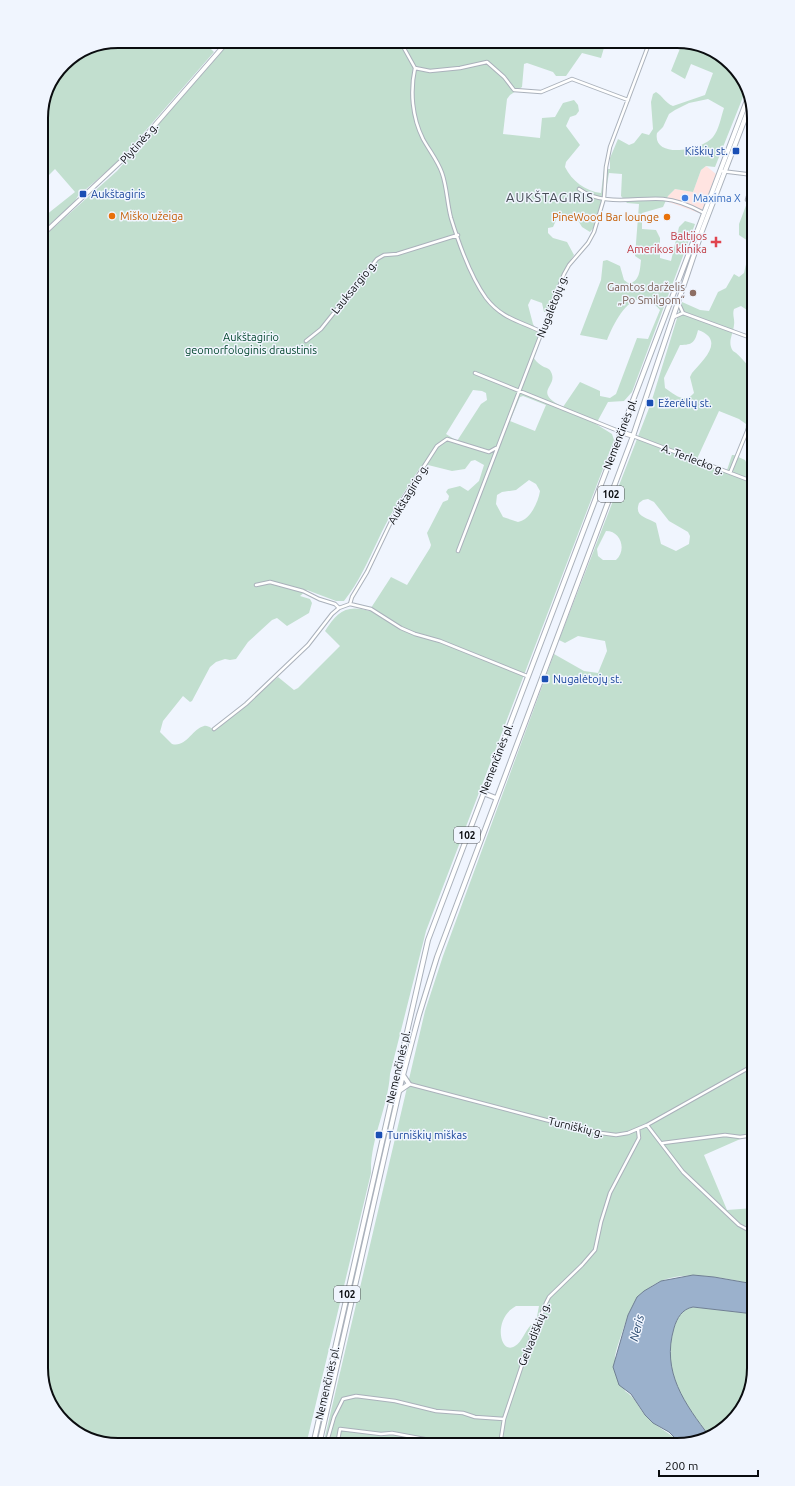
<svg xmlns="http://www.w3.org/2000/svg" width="795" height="1486" font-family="Ubuntu,sans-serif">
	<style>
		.commercial { fill: #ffe4e1 }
		.green { fill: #c2dfcf; fill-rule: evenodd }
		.water { fill: #9bb1cc; stroke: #708093 }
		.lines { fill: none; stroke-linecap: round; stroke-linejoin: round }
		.minor-casing { stroke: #aab1bb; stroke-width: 4.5 }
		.secondary-casing { stroke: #aab1bb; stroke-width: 5.5 }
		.primary-casing { stroke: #aab1bb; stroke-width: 6 }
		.minor { stroke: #fff; stroke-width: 2.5 }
		.secondary { stroke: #fff; stroke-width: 3.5 }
		.primary { stroke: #fff; stroke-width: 4 }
		.transit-dot { fill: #1a4fb4; stroke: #f0f5fe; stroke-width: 1.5 }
		.shop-dot { fill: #3f7fe0; stroke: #f0f5fe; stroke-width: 1.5 }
		.food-dot { fill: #e8710a; stroke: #f0f5fe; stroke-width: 1.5 }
		.health-dot { fill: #e0444e; stroke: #f0f5fe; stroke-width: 1.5 }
		.education-dot { fill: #8d6e63; stroke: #f0f5fe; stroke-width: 1.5 }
		.labels { text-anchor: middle; stroke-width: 3; stroke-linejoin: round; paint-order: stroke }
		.shield { fill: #f0f5fe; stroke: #4f5257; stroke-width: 1 }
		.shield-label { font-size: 10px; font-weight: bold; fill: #0a0c0f }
		.street-label { font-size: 11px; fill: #0a0c0f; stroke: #f0f5fe }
		.transit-label { font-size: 11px; fill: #164399; stroke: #f0f5fe; text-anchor: start }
		.shop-label { font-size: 11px; fill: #366cbe; stroke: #f0f5fe; text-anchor: start }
		.food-label { font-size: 11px; fill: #c56008; stroke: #f0f5fe; text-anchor: start }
		.health-label { font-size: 11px; fill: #be3a42; stroke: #f0f5fe; text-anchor: end }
		.education-label { font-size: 11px; fill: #785e54; stroke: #f0f5fe; text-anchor: end }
		.park-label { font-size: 11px; fill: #01452c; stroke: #f0f5fe }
		.water-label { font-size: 12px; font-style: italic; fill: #26476d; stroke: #f0f5fe }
		.quarter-label { font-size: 13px; letter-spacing: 1px; fill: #484e57; stroke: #f0f5fe }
		.rim { fill: none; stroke: #0a0c0f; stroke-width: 2 }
	</style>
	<rect width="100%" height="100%" fill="#f0f5fe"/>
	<path class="commercial" d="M706,166l10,8 -13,34 -4,5 -33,-12 2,-5 7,-7 18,3 8,-22z"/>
	<path class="green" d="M118,41h85l11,11 -94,108 -42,36 -5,8 -32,28v-13l34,-27 -20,-23 -8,8 -6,10v-74l23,-50 25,-16z
		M231,41h375l-5,17 -19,-5 -16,23h-10l-3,-4 -26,-9 -3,1 -2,23 -12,8 -3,4 -4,35 37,4 2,-20 13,-1 8,-14 11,-3 4,5 1,6 -3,4 -6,2 -4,9 14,19 -14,17 -1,5c7,14 20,24 36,26l3,-24h6v-11l8,-19 11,6 5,-2 8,-10 7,2 4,-6 -2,-27 2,-8 3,-2c7,4 9,11 17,14l32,-11 8,-22 -22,-9 -6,15 -14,-8 12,-30 37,13 27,33 -32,80 -9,-1 -5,4 -8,22 -18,-3 -7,7 -5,11 -21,6v16l14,1 4,8v20l11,3 8,-34 6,-6 10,3 -63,168 -8,9 -16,1 -12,22 16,10 2,6 -188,491 -36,143c-2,34 -20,65 -19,99l-65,272h-193l-38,-13 -28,-34 -6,-30v-1129l76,-68zM708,99l16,9c-3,9 -5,22 -11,29 -10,13 -61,23 -56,-4l6,-6 6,-13 6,-4 14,-7zM609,173l13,1 -1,22 6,7 12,1 -4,52 6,4c-1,9 -1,23 -13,23l-4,-3 -4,-14 -13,-6 -4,1 -2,19 -21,55 27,5c9,-22 28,-60 53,-30l-12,29 -11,-1 -21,56 -6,4 -10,-2v-5l-20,-9 -17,25c-32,-16 -4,-20 -12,-35 -1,-3 -4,-4 -7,-5 -17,-10 -11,-16 -5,-32l-6,-11 -5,-19 3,-6 11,4 2,9h4l18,-45 8,-12 -7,-13 -14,-4 -5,-5v-5l5,-1 5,-11 18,1 6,10 8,5 11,-13zM473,390l9,1 4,2 1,7 -6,4 -24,37 -11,-7zM523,396l23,9 -11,26 -25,-10 10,-24zM475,460l9,5 -5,16 -11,10 -8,-5 -12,3 -2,3 3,4 -1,4 -5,2 -16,31 4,12 -1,3 -23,37 -16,-8 -22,34c-24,-7 -32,2 -44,20l15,15 -42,42 -4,2 -16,-13 -62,53c-4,0 -7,-5 -12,-4 -12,3 -18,22 -32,18l-12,-12 3,-11 20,-25 7,6 2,-1 18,-34 6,-5 9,-3 5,1 6,-1 12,-17 24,-22 5,-2 10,8 22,-13 3,-10 -2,-4 -10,-3 7,-6 29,11h8c15,-19 24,-40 34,-61 12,-26 27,-50 43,-74l7,-1 24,6 13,-2 6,-8zM529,480l7,4 4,7c-2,12 -10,29 -22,31l-15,-5 -7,-13 1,-9 5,-3 14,-2z
		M754,202v110h-4l-9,-6 -7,3c-2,6 1,10 0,16 -1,10 -7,17 -1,26 9,5 12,14 21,19v63h-9l1,-9 -7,-5 -20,-8 -23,50 30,12 6,-18h2l11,5 4,8 -3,13 8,3v649l-50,22 23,55 27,-2v76c-52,-10 -108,-23 -129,40 -2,6 -11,31 -10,35 1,10 7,22 10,32 10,6 13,16 20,24 10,12 25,17 36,29l-358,1 102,-434 18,-55 111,-302 30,17 14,2 9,-22 -2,-10 -27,-5 -13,7 -6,-3 92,-237 31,-101 18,8 9,1 9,-19 8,-4 8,-14 5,3 5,-4 7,-30 -12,-8v-11l8,-21zM698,330c28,10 5,30 -6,43l-2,4 4,16c-9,11 -19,2 -29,-5l-1,-10 16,-33c13,0 15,-3 18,-15zM648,499l6,3 15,19 19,11 2,4 -1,8 -13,7 -15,-7 -5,-21c-10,-6 -22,-6 -17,-20l4,-3zM606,531c15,0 21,19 10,29h-13l-5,-4 -1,-7zM516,1306h23l-4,21 -4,-2c-6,6 -9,17 -16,21 -15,10 -23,-27 1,-40z
		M693,1307l61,7v54l-13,43 -31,26c-26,-34 -49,-64 -36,-109 3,-10 8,-19 19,-21z"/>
	<path class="water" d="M693,1275l21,2 40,7v30l-61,-7c-11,2 -16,11 -19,21 -13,44 11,76 36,109l-3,2 -26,5 -12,-12 -16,-9 -8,-8 -14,-21 -12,-9 -6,-18 15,-52 9,-18 7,-6 17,-10z"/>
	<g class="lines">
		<defs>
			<path id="minor" d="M400,41l15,27c-5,23 -3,49 8,71 6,11 15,22 19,34 5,14 5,30 9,45 8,26 19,58 35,80 16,21 34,23 56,34
				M415,68l15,3 30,-3 27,-6 17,15 10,13 27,2 31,-13 56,21
				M721,171l33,4
				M579,189c24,18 58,8 84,10 13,1 30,8 41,14
				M754,203l-7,-3 7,-24
				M679,304l4,9
				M683,313l71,26
				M674,317l9,-4
				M306,341l15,-12 56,-70 7,-4 13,-1 61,-19
				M475,373l146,59
				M633,436l121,46
				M730,473l24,-59
				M458,551l106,-277 5,-9 19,-22 6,-11 10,-34 2,-31 4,-20 40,-106
				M256,585l14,-3 33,9 16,8 16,5 4,4
				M350,604l2,-7 15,-25 32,-67 38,-59 10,-7 42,13 7,-4
				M214,729l32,-25 62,-59 24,-31 7,-6 11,-4 21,5 30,19 14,6 25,7 87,35
				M409,1084l137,36 55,13 15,2 12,-2 19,-8 107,-60
				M647,1125l36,47 56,53 15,8
				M663,1143l62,-8 15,2 14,-2
				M326,1445l8,-28 9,-18 13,-3 39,5 41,10 27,2 12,4 29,2
				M337,1445l3,-16 41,5 11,-1 59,11
				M500,1445l4,-26 25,-75 17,-41 3,-6 33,-32 13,-15 6,-28 9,-29 29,-55 -1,-9"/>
			<path id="secondary" d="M41,236l93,-87 94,-108"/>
			<path id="primary" d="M621,432l12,4
				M483,793l13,5
				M399,1091l10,-7 -6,-9
				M313,1445l115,-505 321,-845
				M319,1445l82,-362 18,-68 18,-58 196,-521 69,-205 49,-128"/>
		</defs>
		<use href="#minor" class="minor-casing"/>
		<use href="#secondary" class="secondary-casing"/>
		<use href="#primary" class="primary-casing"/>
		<use href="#minor" class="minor"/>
		<use href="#secondary" class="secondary"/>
		<use href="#primary" class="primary"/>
	</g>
	<g class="transit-dot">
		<rect x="732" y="147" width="8" height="8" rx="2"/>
		<rect x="79" y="190" width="8" height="8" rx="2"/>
		<rect x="646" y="399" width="8" height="8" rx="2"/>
		<rect x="541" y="675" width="8" height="8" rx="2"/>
		<rect x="375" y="1131" width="8" height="8" rx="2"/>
	</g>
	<circle class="shop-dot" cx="685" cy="198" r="4"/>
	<g class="food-dot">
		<circle cx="112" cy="216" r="4"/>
		<circle cx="667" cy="217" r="4"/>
	</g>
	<path class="health-dot" d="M714 236h4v4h4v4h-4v4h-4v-4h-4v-4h4z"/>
	<circle class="education-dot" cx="693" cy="293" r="4"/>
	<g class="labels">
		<g class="shield">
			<rect x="598" y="486" width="26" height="16" rx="3"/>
			<rect x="454" y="827" width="26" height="16" rx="3"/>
			<rect x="334" y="1286" width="26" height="16" rx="3"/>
		</g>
		<g class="shield-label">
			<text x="611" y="498">102</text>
			<text x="467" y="839">102</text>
			<text x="347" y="1298">102</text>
		</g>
		<g class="street-label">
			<text transform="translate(139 143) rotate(-48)" y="4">Plytinės g.</text>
			<text transform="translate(354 287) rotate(-51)" y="4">Lauksargio g.</text>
			<text transform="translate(552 306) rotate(-69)" y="4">Nugalėtojų g.</text>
			<text transform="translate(620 434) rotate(-69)" y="4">Nemenčinės pl.</text>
			<text transform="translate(693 459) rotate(21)" y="4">A. Terlecko g.</text>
			<text transform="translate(408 494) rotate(-59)" y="4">Aukštagirio g.</text>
			<text transform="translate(496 759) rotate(-69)" y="4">Nemenčinės pl.</text>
			<text transform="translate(398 1067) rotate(-77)" y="4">Nemenčinės pl.</text>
			<text transform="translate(576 1127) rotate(13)" y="4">Turniškių g.</text>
			<text transform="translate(534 1334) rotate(-68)" y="4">Gelvadiškių g.</text>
			<text transform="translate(327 1383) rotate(-77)" y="4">Nemenčinės pl.</text>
		</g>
		<g class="transit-label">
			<text x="728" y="155" text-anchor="end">Kiškių st.</text>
			<text x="91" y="198">Aukštagiris</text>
			<text x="658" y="407">Ežerėlių st.</text>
			<text x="553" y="683">Nugalėtojų st.</text>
			<text x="387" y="1139">Turniškių miškas</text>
		</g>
		<g class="shop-label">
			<text x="693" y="202">Maxima X</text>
		</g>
		<g class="food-label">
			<text x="120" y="220">Miško užeiga</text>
			<text x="659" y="221" text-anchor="end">PineWood Bar lounge</text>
		</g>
		<g class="health-label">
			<text x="707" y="240">Baltijos<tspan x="707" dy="13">Amerikos klinika</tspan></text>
		</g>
		<g class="education-label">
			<text x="685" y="291">Gamtos darželis<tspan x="685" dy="13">„Po Smilgom“</tspan></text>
		</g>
		<g class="park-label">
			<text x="251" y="341">Aukštagirio<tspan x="251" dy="13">geomorfologinis draustinis</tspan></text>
		</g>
		<g class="water-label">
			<text transform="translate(637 1328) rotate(-76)" y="4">Neris</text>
		</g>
		<g class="quarter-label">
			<text x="550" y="202">AUKŠTAGIRIS</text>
		</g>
	</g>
	<path d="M0 0H795V1486H0ZM118 48H677A70 70 0 0 1 747 118V1368A70 70 0 0 1 677 1438H118A70 70 0 0 1 48 1368V118A70 70 0 0 1 118 48Z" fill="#f0f5fe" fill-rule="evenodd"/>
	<path class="rim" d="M118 48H677A70 70 0 0 1 747 118V1368A70 70 0 0 1 677 1438H118A70 70 0 0 1 48 1368V118A70 70 0 0 1 118 48Z"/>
	<path d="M659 1470v6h99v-6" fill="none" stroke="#0a0c0f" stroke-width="2"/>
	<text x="665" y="1470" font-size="12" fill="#0a0c0f" stroke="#f0f5fe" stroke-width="3" paint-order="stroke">200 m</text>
</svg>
